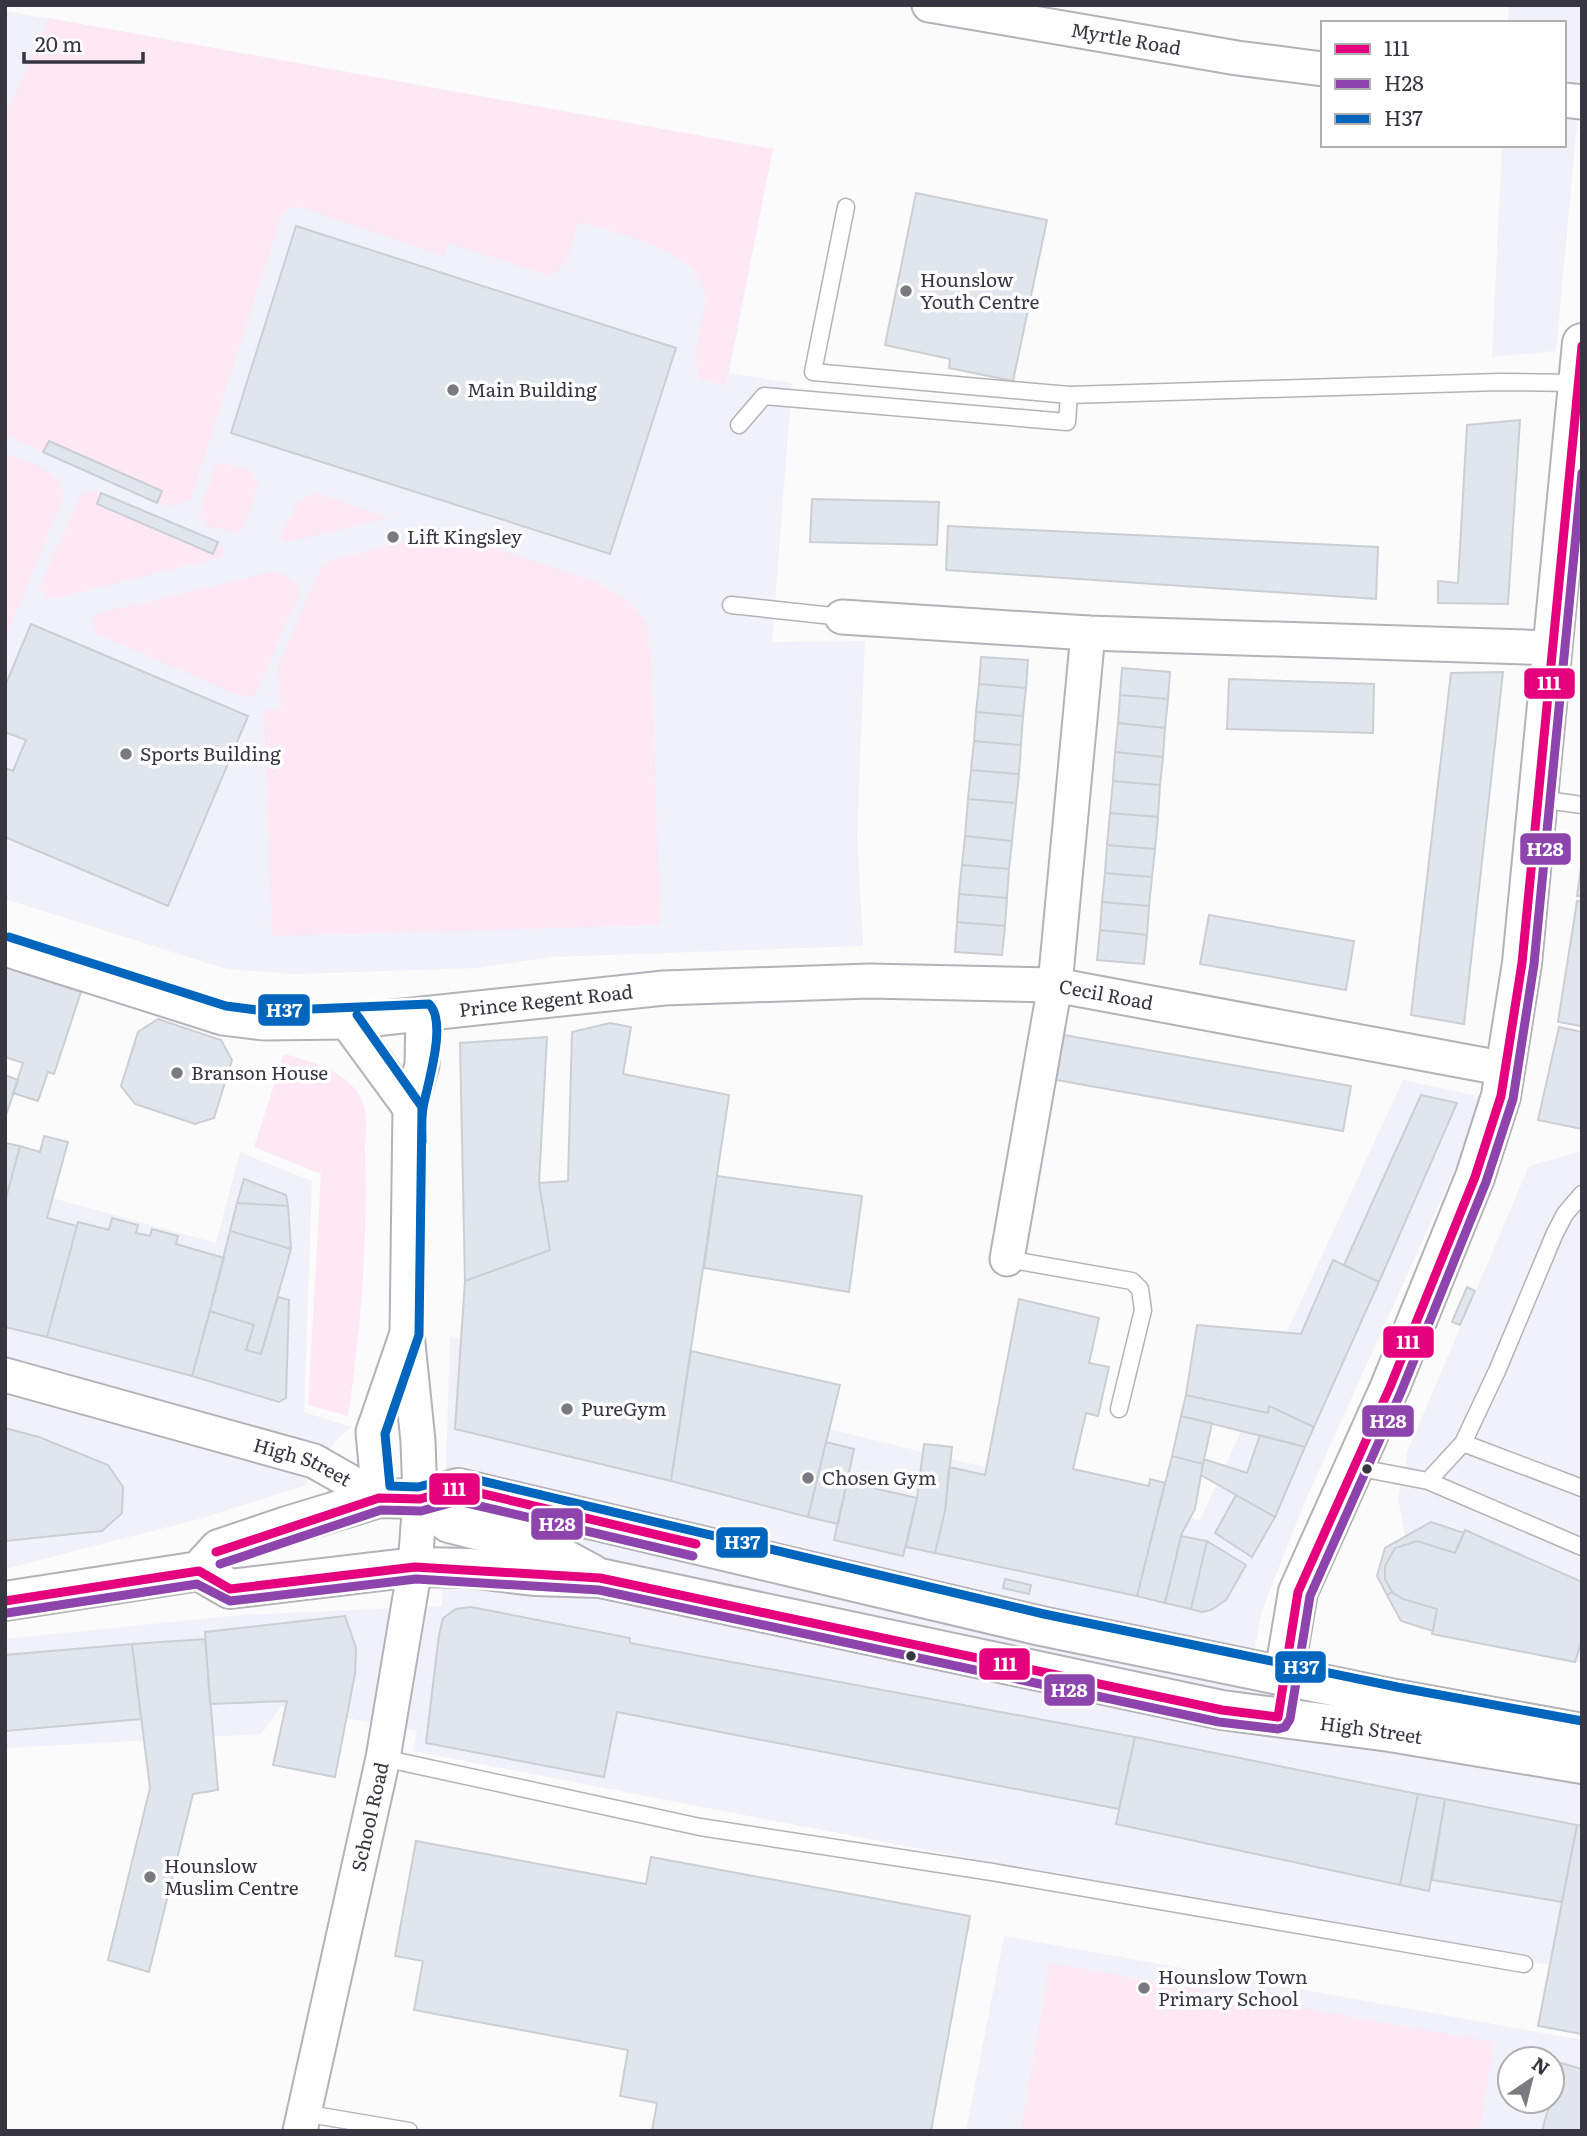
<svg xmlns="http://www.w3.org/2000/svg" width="1587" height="2136" font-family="Literata,serif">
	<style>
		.built { fill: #f1f1f9; fill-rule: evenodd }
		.green { fill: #fde8f3 }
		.building { fill: #e1e6ed; stroke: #cbced3; stroke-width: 2 }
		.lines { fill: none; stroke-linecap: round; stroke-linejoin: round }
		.service-casing { stroke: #b3b2b8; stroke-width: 19 }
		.minor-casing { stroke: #b3b2b8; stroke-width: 37 }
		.tertiary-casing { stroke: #b3b2b8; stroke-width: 42 }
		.primary-casing { stroke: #b3b2b8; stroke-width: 42 }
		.service { stroke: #fefefe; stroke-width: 16 }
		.minor { stroke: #fefefe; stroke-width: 33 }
		.tertiary { stroke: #fefefe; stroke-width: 38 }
		.primary { stroke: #fefefe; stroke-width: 38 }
		.bus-1-casing { stroke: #fff; stroke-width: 14 }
		.bus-2-casing { stroke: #fff; stroke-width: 14 }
		.bus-3-casing { stroke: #fff; stroke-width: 14 }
		.bus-1 { stroke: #e5007d; stroke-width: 9 }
		.bus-2 { stroke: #8e44ad; stroke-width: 9 }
		.bus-3 { stroke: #0065bd; stroke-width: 9 }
		.poi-dot { fill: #7b7a81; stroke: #fff; stroke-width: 2.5 }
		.bus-dot { fill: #363540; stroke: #fff; stroke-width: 2.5 }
		.labels { text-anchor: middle; stroke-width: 7; stroke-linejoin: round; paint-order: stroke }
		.street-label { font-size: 19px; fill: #363540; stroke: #fff }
		.poi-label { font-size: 19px; fill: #363540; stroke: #fff; text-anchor: start }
		.line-badge { stroke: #fff; stroke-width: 2.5 }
		.badge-label { font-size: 19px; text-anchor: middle; font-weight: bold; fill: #fff }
	</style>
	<rect width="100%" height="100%" fill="#fbfbfb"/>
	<path class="built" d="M1509,5h73v65l-26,281 -64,6 10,-212h62v-122h-56z
		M5,11l768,138 -44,224 63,10 -20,259 93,-1 -8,191 6,114 -312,11 -74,11 -182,6 -69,-5 -221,-70z
		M1403,1080l84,18 -180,399 -45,113 -20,107 340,58v196l-496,-90 -673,-130 4,-20 -135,-25 -21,28 -256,14v-109l235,-24 202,-9 8,-270 750,184z
		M1582,1151v512l-150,-29 5,-25 -45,-17 -5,3 -10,-19 8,-28 20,-12 -7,-38 10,-48 121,-284z
		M240,1152l72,29 -8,231 47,15 -16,14 -31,45 -105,33 -194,50v-384l211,58z
		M1004,1936l578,104v91h-616zM1510,2059h42v42h-42z"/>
	<path class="green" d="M49,18l724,131 -48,237 -25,-7c-8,-18 -1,-37 2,-58 1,-6 4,-14 4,-21 -2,-51 -90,-66 -128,-78 -6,18 -9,51 -31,53l-99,-32 -4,13 -144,-49 -11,1 -8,8 -90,282 -17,9 -17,-4 5,-12 -113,-50 -6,11 -38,-17v-318z
		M5,453c22,10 57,16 59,42l-59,143z
		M220,462l30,9 9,12 -17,46 -5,4 -28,-7 -9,-11 15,-49z
		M95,491l6,2 -4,12 116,49 5,-12 6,8 -2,7 -169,42 -7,-2 -6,-11 39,-87 4,-6z
		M311,493l9,1 69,24 -105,25 -4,-7 17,-33z
		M443,532l151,49 32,18 21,22 6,80 7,224 -388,11 -8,-225 17,-2 -3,-43 43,-99 10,-7z
		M277,571l17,10 6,11 -44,102 -13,3 -148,-64 -2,-16 7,-4z
		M284,1054c29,8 66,17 79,49 5,12 2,33 2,47 3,89 -4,179 -17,266l-40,-11 13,-231 -67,-27z
		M1050,1963l444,79 -15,89h-458z"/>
	<path class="building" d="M916,193l131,27 -34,161 -64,-13 1,-9 -65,-14z
		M296,226l380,122 -66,206 -379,-121z
		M1520,420l-12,184 -70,-1v-22l20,2 9,-158z
		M49,441l113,50 -5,12 -114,-51z
		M101,493l117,49 -5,12 -116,-50z
		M812,499l127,3 -2,43 -127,-3z
		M948,526l430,21 -2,52 -430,-29z
		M31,624l217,92 -80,190 -163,-69v-69l8,3 13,-31 -21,-8v-46z
		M981,657l47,3 -2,28 -47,-4z
		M1122,668l48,4 -2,27 -48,-4z
		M1503,672l-39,352 -53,-9 40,-342z
		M1229,679l145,5 -1,49 -146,-4z
		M979,684l47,4 -3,28 -47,-4z
		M1120,695l48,4 -3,29 -47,-5z
		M976,712l47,4 -2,29 -47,-4z
		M1118,723l47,5 -2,29 -48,-5z
		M974,741l47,4 -2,29 -48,-4z
		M1115,752l48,5 -3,28 -47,-4z
		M971,770l48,4 -3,29 -48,-4z
		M1113,781l47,4 -2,32 -48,-4z
		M968,799l48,4 -4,38 -47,-5z
		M1110,813l48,4 -3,32 -48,-4z
		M965,836l47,5 -3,28 -47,-4z
		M1107,845l48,4 -3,28 -47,-4z
		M1582,860v36h-5z
		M962,865l47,4 -2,29 -48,-4z
		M1105,873l47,4 -3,29 -47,-4z
		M959,894l48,4 -2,28 -48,-4z
		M1577,901h5v125l-24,-4z
		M1102,902l47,4 -2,29 -47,-5z
		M1209,915l145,26 -8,49 -146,-26z
		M957,922l48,4 -3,29 -47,-3z
		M1100,930l47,5 -3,29 -47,-4z
		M5,967l76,25 -27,82 -6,-2 -10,29 -25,-8 10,-30 -18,-6z
		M158,1019l63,21 11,20 -18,58 -19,6 -60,-20 -14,-18 17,-54z
		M610,1023l21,4 -8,47 106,21 -58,386 -216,-52 10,-148 85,-31 -11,-67 29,-2 4,-149z
		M1559,1027l23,5v97l-44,-9z
		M1064,1035l287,51 -8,45 -287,-51z
		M547,1037l-8,146 11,67 -85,31 -5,-238z
		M5,1075l13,5 -13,38z
		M1421,1095l36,8 -78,179 -35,-17z
		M44,1136l24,6 -21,76 30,8 -30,111 -42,-10v-125l15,-56 20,6z
		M5,1143l15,3 -15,56z
		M717,1176l145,20 -13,96 -145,-24z
		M244,1179l42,16 2,11 -51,-3z
		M237,1203l51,3 3,43 -61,-18z
		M112,1218l26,7 -2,8 14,3 2,-7 26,7 -2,8 48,14 -32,118 -145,-39 31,-115 31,8z
		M230,1231l61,18 -30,105 -15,-4 8,-25 -44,-14z
		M1333,1260l46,22 -65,145 -45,-21 -1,7 -82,-18 11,-70 104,9z
		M1467,1287l8,4 -15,34 -8,-3z
		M278,1297l11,3 -3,98 -7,4 -87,-26 18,-65 44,14 -8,25 15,4z
		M1019,1299l80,19 -10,45 20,4 -11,49 -12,-3 -13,56 76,17 1,-7 15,4 -28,113 -202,-43 10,-42 4,-44 36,8z
		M691,1351l149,34 -32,132 -137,-36z
		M1186,1395l82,18 1,-7 45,21 -9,20 -124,-31z
		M1181,1416l31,7 -9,41 -31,-8z
		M5,1428l34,9 69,28 15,22 -1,26 -20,18 -97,10z
		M1260,1435l45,12 -30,70 -74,-42 3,-16 43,14z
		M826,1442l28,7 -16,75 -30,-7z
		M924,1444l28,3 -7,64 -10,42 -29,-6 11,-49z
		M1172,1456l31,8 -8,45 -13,24 -17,70 -28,-7z
		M847,1482l70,16 -14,58 -69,-16z
		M1236,1495l39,22 -23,40 -37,-24z
		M1431,1522l33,11 -9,20 -38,-12 -22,7 -10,18v13l7,13 -5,3 -10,-19 8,-28z
		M1465,1530l117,52v58l-7,22 -143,-28 5,-25 -34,-10 -11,-7 -7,-13v-13l10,-18 22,-7 38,12z
		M1181,1536l26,5 -16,68 -26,-6z
		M1207,1541l39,24 -20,35 -15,10 -9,2 -11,-3z
		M1005,1579l26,6 -2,9 -26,-6z
		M1392,1592l11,7 34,10 -4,22 -32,-10 -14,-26z
		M471,1607l159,31v5l505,94 -16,72 -502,-97 -13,65 -178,-34 13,-108 4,-17 13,-9z
		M345,1616l11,32 -1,26 -20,103 -62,-12 14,-64 -77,3 -5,-72z
		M205,1639l13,151 -25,4 -44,178 -41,-12 42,-172 -18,-144z
		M132,1644l9,75 -136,12v-76z
		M1135,1737l283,57 -18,91 -284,-61z
		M1418,1794l27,5 -16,92 -29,-6z
		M1445,1799l132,26 -15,77 -130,-22z
		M1577,1825l5,1v208l-44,-8z
		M416,1841l230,43 5,-27 319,59 -39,215h-279l5,-28 -37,-7 8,-46 -214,-40 9,-49 -28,-5z
		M1561,2063l21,6v62h-40z"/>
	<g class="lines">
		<defs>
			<path id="service" d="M846,207l-33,165 256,23 430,-13 77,1
				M739,425l25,-29 303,26 2,-27
				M731,605l111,12
				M1539,799l43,6
				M1007,1259l125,22 8,8 3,21 -24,99
				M1463,1443l34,-72 58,-138 10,-19 17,-20
				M1355,1467l73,14 154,66
				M1428,1481l35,-38 119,45
				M383,1758l317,69 292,45 532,92
				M303,2113l106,18"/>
			<g id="minor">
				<path id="s1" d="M929,5l308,53 86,11"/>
				<path d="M1564,100l18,2"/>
				<path d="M842,617l246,16 466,15"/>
				<path id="s2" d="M5,949l218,69 41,5 83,-1 317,-34 205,-7 186,4 451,84"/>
				<path d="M347,1022l63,86"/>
				<path d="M1007,1259l48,-274 33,-352"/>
				<path id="s3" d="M5,1375l309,86 65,37"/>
				<path d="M379,1498l-6,-66 32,-93"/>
				<path id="s4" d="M300,2131l83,-373 32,-191 5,-68 -2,-58 -11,-107 3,-226 12,-43 1,-50"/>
			</g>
			<path id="tertiary" d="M1284,1675l14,-83 92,-205 85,-210 26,-81 21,-133 60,-620"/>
			<g id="primary">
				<path d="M420,1499l29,24 91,23 52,28"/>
				<path id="s5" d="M199,1571l31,18 185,-22 55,1 64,8 66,2 622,132 168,22 192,32"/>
				<path d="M5,1601l194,-30 20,-22 68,-23 92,-28 41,1 38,-11 583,138 354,73 187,34"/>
			</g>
		</defs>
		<use href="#service" class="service-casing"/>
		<use href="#minor" class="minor-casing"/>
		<use href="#tertiary" class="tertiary-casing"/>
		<use href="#primary" class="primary-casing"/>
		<use href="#service" class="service"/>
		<use href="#minor" class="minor"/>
		<use href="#tertiary" class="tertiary"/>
		<use href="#primary" class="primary"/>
		<defs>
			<path id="bus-1" d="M216,1552l163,-54 41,1 38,-11 238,56
				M5,1601l194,-30 31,18 185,-22 185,11 622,132 56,7 20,-125 92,-205 85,-210 26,-81 21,-133 60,-617"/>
			<path id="bus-2" d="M220,1564l161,-54 40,1 37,-10 235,55
				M7,1613l190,-29 33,17 186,-22 183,11 620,132 59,7 7,-2 5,-8 20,-123 91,-204 85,-210 27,-83 21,-135 48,-491"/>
			<path id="bus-3" d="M9,937l217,69 39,5 164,-7c19,18 -2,81 -6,104 -2,11 -1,23 -1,34
				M357,1015l65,92 -3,228 -34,99 5,52 28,1 43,-11 583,138 353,73 185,34"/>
		</defs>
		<use href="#bus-1" class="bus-1-casing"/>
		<use href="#bus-2" class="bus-2-casing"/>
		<use href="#bus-3" class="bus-3-casing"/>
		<use href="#bus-1" class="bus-1"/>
		<use href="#bus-2" class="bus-2"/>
		<use href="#bus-3" class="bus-3"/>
	</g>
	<g class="poi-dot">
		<circle cx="906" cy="291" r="7"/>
		<circle cx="453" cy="390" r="7"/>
		<circle cx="393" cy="537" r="7"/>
		<circle cx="126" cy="754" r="7"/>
		<circle cx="177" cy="1073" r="7"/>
		<circle cx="567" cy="1409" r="7"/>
		<circle cx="808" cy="1478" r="7"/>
		<circle cx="150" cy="1877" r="7"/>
		<circle cx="1144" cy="1988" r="7"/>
	</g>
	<g class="bus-dot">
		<circle cx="1367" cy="1469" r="6"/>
		<circle cx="911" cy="1656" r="6"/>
	</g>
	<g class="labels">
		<g class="street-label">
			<text dy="7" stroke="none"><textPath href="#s1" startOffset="200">Myrtle Road</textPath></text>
			<text dy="7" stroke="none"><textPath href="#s2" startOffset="1115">Cecil Road</textPath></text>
			<text dy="7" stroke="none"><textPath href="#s2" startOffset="553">Prince Regent Road</textPath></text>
			<text dy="7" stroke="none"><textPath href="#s3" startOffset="310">High Street</textPath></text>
			<text dy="7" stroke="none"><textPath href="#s5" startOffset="1194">High Street</textPath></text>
			<text dy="7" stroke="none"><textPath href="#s4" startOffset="322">School Road</textPath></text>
		</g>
		<g class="poi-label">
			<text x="920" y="287">Hounslow<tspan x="920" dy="22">Youth Centre</tspan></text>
			<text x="467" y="397">Main Building</text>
			<text x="407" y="544">Lift Kingsley</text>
			<text x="140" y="761">Sports Building</text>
			<text x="191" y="1080">Branson House</text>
			<text x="581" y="1416">PureGym</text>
			<text x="822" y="1485">Chosen Gym</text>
			<text x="164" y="1873">Hounslow<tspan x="164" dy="22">Muslim Centre</tspan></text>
			<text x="1158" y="1984">Hounslow Town<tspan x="1158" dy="22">Primary School</tspan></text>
		</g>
	</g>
	<g class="line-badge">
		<rect x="1523" y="667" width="53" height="33" rx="7" fill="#e5007d"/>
		<rect x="1519" y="832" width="53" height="34" rx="7" fill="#8e44ad"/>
		<rect x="257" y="993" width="54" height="34" rx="7" fill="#0065bd"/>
		<rect x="1382" y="1325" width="53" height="34" rx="7" fill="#e5007d"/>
		<rect x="1361" y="1404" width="54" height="34" rx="7" fill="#8e44ad"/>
		<rect x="428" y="1472" width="53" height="34" rx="7" fill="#e5007d"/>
		<rect x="530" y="1507" width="54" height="34" rx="7" fill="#8e44ad"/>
		<rect x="715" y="1526" width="54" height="33" rx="7" fill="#0065bd"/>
		<rect x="978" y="1647" width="53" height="34" rx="7" fill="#e5007d"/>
		<rect x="1274" y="1650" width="53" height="34" rx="7" fill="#0065bd"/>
		<rect x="1043" y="1673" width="53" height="34" rx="7" fill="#8e44ad"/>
	</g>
	<g class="badge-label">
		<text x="1549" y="690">111</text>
		<text x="1545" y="856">H28</text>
		<text x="284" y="1017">H37</text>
		<text x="1408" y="1349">111</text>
		<text x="1388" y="1428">H28</text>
		<text x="454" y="1496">111</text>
		<text x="557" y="1531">H28</text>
		<text x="742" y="1549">H37</text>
		<text x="1005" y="1671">111</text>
		<text x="1301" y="1674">H37</text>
		<text x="1069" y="1697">H28</text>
	</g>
	<rect width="1587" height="2136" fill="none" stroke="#363540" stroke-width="14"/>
	<rect x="1321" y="21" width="245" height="126" fill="#ffffff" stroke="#afaeb3" stroke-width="2"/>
	<rect x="1335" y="44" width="35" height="10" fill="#e5007d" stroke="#afaeb3" stroke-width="2"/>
	<text x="1384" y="56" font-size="21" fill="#363540">111</text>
	<rect x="1335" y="79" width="35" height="10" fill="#8e44ad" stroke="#afaeb3" stroke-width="2"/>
	<text x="1384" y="91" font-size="21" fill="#363540">H28</text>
	<rect x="1335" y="114" width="35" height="10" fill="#0065bd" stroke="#afaeb3" stroke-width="2"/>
	<text x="1384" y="126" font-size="21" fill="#363540">H37</text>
	<g transform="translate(1531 2080) rotate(35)"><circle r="33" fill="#ffffff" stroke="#afaeb3" stroke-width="2"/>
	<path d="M0-5L12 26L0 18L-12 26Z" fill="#7b7a81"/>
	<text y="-10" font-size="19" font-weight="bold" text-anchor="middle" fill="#363540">N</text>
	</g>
	<path d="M24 52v10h119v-10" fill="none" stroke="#363540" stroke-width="3.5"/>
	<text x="35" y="52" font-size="21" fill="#363540" stroke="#ffffff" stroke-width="5" paint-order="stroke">20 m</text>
</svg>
